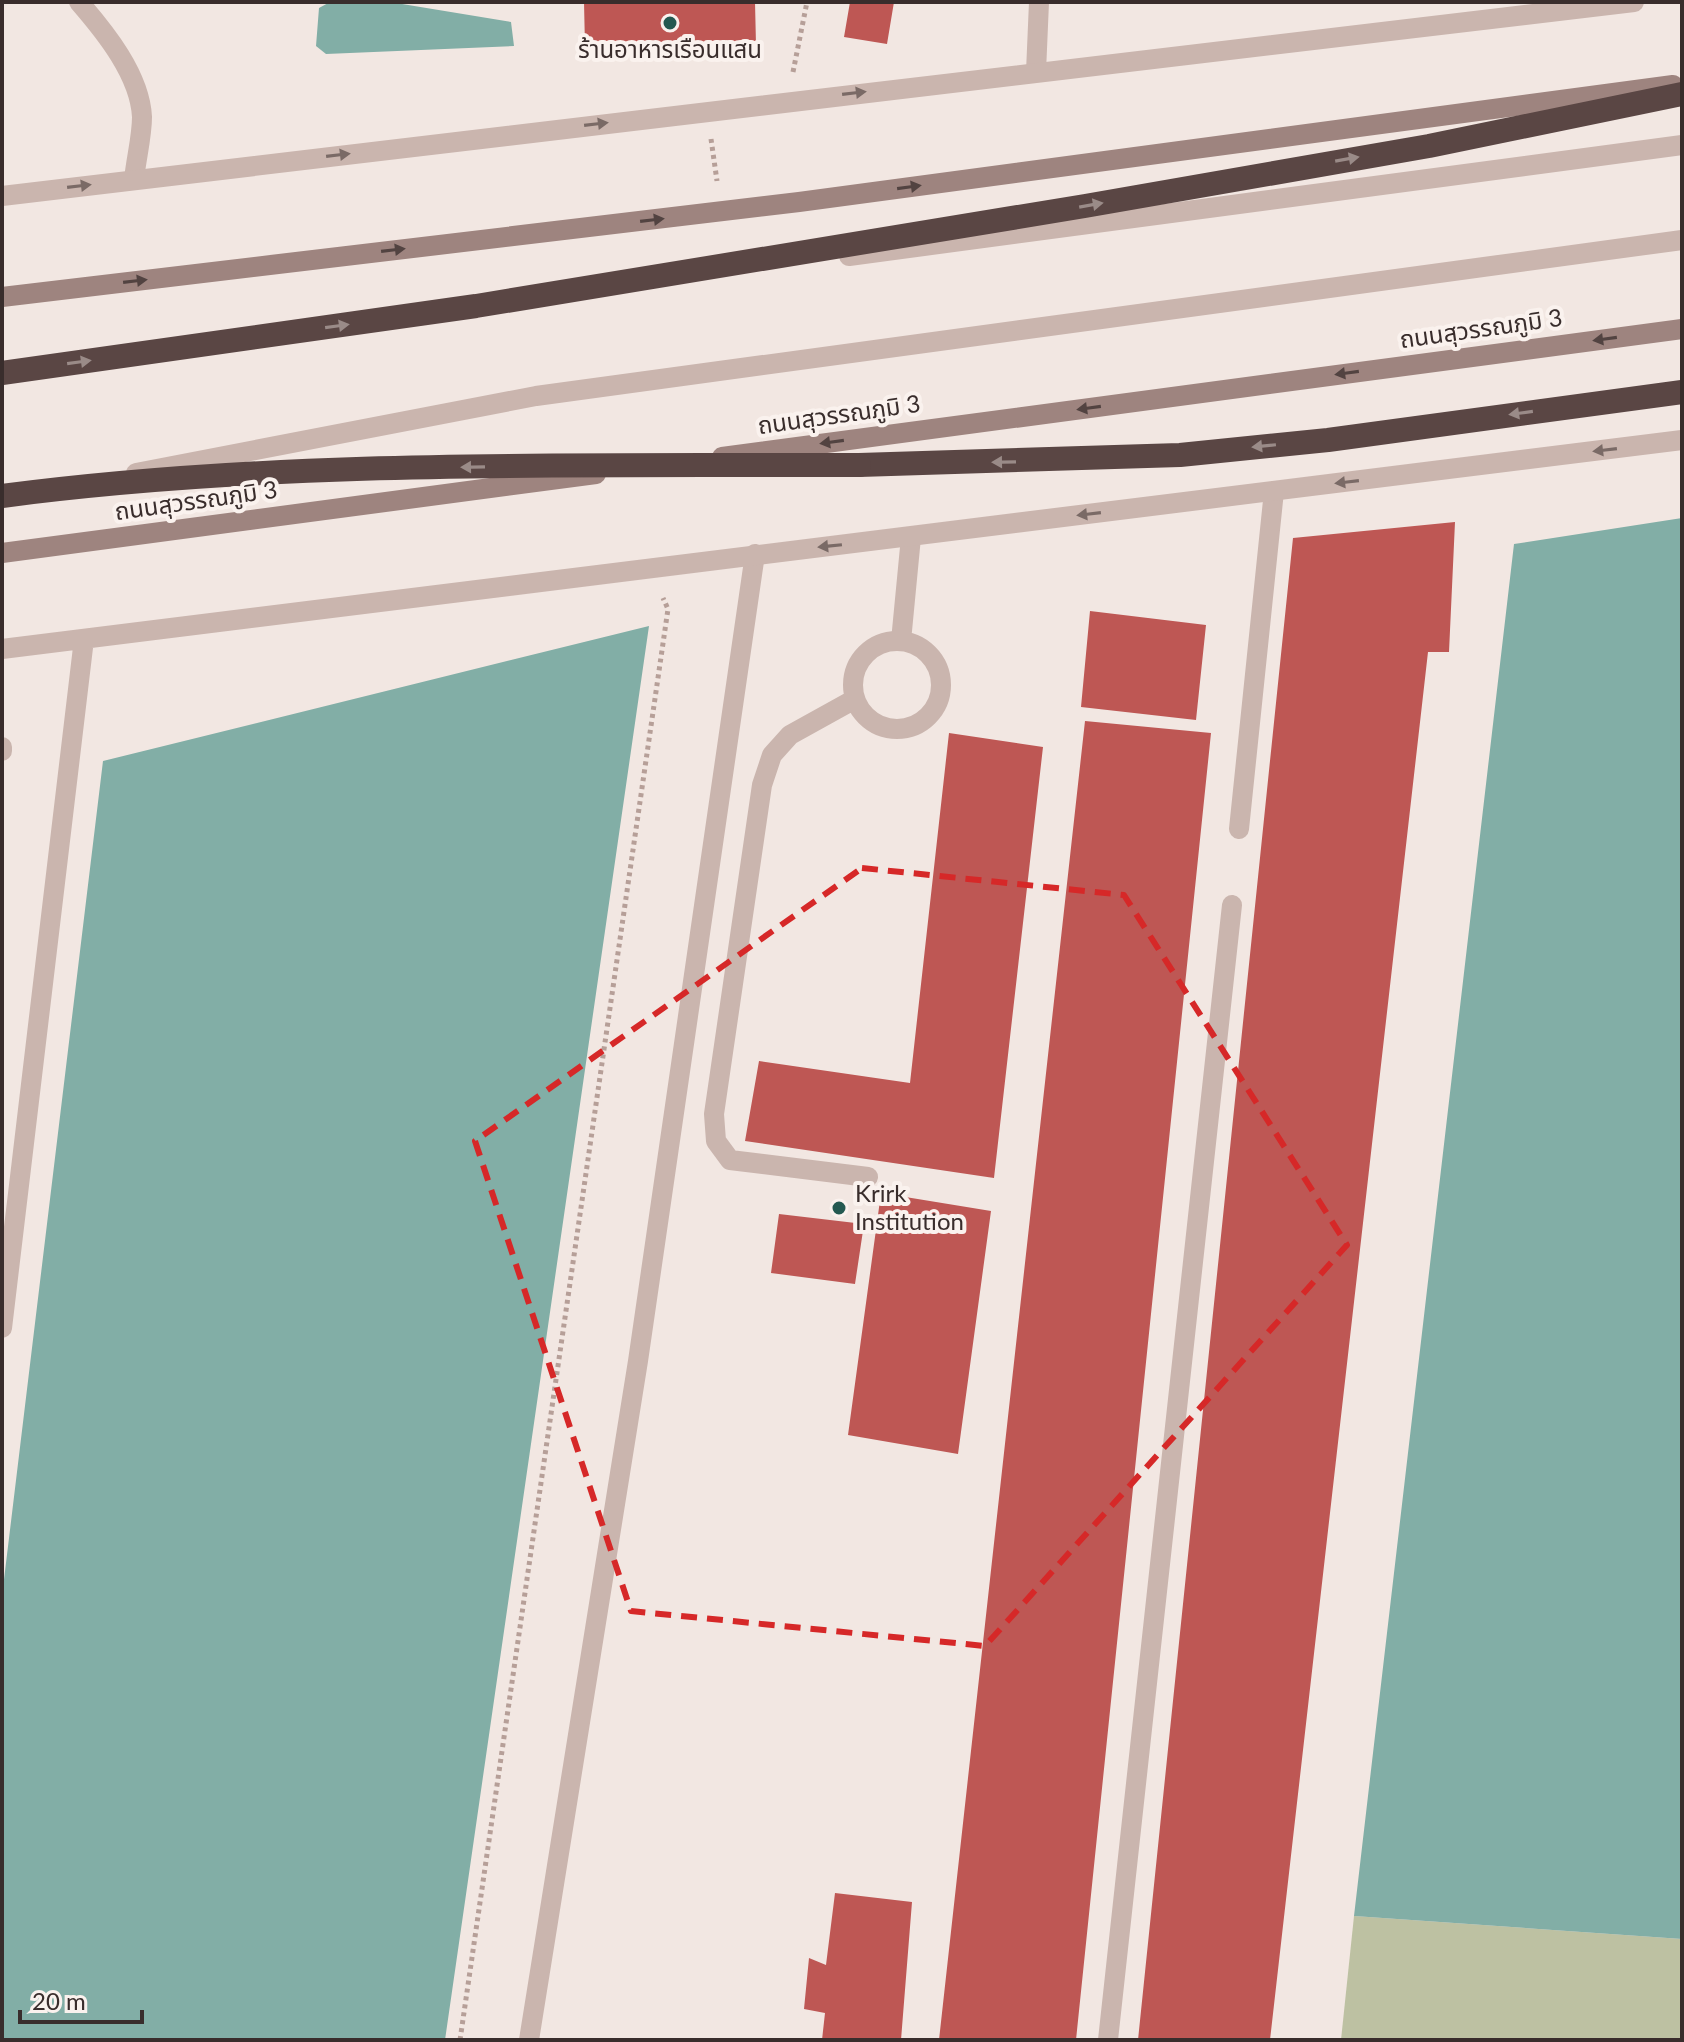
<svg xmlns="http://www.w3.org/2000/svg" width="1684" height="2042" font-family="Lato,'Noto Sans Thai',sans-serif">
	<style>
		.green { fill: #bdc1a2 }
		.water { fill: #82aea6 }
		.building { fill: #be5754 }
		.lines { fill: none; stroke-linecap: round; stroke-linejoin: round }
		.path { stroke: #b69f98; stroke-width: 5; stroke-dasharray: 4 4; stroke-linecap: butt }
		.lane { stroke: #cab5ae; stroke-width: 20 }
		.street { stroke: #cab5ae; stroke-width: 20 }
		.secondary { stroke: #9e847f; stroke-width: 20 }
		.highway { stroke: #5a4644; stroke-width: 24 }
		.highway-bridge { stroke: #5a4644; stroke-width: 24 }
		.oneway { fill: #7a6a66 }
		.oneway2 { fill: #9a8b88 }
		.oneway3 { fill: #524341 }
		.marked { fill: none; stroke: #d62828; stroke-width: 6; stroke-dasharray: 16 10; stroke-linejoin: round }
		.poi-dot { fill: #245951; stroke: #faf2ee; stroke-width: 3 }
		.labels { text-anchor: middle; stroke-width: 8; stroke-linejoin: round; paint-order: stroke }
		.poi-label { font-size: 24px; fill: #392d2c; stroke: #faf2ee }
		.street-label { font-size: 24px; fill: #392d2c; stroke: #faf2ee }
	</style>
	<rect width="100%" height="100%" fill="#f2e7e2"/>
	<path class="green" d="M1354,1916l328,23v101h-341z"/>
	<path class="water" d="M330,2h60l121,20 3,24 -188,8 -10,-8 3,-38z
		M1682,518v1421l-328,-23 160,-1372z
		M649,626l-204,1414h-443v-444l101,-835z"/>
	<path class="building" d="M584,2h171l1,43 -171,2z
		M850,2h44l-7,42 -43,-7z
		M1455,522l-6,130h-21l-158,1388h-132l155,-1502z
		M1090,611l116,14 -10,95 -115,-13z
		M1085,721l126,12 -135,1307h-137z
		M949,733l94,14 -49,431 -249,-37 14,-80 151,22z
		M881,1193l110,18 -33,243 -110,-19z
		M779,1214l85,10 -9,60 -84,-11z
		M835,1893l77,9 -11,138h-79l3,-27 -21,-4 5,-51 17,7z"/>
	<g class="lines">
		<path class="path" d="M793,72l14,-70
			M711,139l6,42
			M460,2040l208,-1431 -5,-11"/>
		<path class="lane" d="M79,2c26,30 61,73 63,115 0,20 -6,42 -8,63
			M1036,72l3,-70
			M849,256l833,-111
			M136,473l400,-77 1146,-156
			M901,641l10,-104
			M853 685a44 44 0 1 1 88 0a44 44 0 1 1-88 0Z
			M855,699l-65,36 -18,20 -10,30 -48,329 2,27 14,19 138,17
			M2,747v4
			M1239,829l35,-338
			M529,2040l109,-679 117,-807
			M1108,2040l124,-1135"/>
		<path class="street" d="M2,196l1632,-194
			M2,649l1680,-209
			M2,1328l82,-689"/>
		<path class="secondary" d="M2,297l797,-95 874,-117
			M722,457l960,-128
			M2,553l594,-79"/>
		<path class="highway" d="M2,373l474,-67 609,-100 344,-60 253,-52
			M859,465l321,-10 148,-15 354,-48"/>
		<path class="highway-bridge" d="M2,496c283,-37 572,-30 857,-31"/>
	</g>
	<defs><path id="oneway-solid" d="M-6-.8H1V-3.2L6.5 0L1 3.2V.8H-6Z" transform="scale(2)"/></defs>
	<g class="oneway">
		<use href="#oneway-solid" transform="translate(854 93) rotate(-7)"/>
		<use href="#oneway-solid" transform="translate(596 124) rotate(-7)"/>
		<use href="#oneway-solid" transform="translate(338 155) rotate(-7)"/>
		<use href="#oneway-solid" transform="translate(79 186) rotate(-7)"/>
		<use href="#oneway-solid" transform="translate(1605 450) rotate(173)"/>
		<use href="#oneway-solid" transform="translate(1347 482) rotate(173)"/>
		<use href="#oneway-solid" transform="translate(1089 514) rotate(173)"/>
		<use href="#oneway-solid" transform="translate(830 546) rotate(174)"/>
	</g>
	<g class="oneway2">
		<use href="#oneway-solid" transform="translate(1347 159) rotate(-10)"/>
		<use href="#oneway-solid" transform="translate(1091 205) rotate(-10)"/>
		<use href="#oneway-solid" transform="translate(337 326) rotate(-8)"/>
		<use href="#oneway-solid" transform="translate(79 362) rotate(-8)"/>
		<use href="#oneway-solid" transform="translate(1521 413) rotate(172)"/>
		<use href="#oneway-solid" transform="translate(1264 446) rotate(174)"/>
		<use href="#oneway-solid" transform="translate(1004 462) rotate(179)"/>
		<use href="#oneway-solid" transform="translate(473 467) rotate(179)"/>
	</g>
	<g class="oneway3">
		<use href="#oneway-solid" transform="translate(909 187) rotate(-8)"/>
		<use href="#oneway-solid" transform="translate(652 220) rotate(-7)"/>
		<use href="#oneway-solid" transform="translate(393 250) rotate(-7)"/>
		<use href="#oneway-solid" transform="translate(135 281) rotate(-7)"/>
		<use href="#oneway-solid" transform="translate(1605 339) rotate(172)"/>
		<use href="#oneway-solid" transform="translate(1347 373) rotate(172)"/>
		<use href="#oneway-solid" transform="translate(1089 408) rotate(172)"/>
		<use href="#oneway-solid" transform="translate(832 442) rotate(172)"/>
	</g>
	<path class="marked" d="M862,868l262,27 223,350 -362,401 -354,-35 -156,-470z"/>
	<g class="poi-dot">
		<circle cx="670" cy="23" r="8"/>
		<circle cx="839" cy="1208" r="8"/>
	</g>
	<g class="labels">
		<g class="poi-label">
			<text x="670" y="58">ร้านอาหารเรือนแสน</text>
			<text x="855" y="1202" text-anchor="start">Krirk<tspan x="855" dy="28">Institution</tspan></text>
		</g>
		<g class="street-label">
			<text transform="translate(1481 329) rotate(-8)" y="8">ถนนสุวรรณภูมิ 3</text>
			<text transform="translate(839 415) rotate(-8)" y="8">ถนนสุวรรณภูมิ 3</text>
			<text transform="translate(196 501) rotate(-8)" y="8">ถนนสุวรรณภูมิ 3</text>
		</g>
	</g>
	<rect width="1684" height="2042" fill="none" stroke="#392d2c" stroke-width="8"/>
	<path d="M20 2010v12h122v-12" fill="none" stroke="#392d2c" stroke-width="4"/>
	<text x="32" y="2010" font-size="24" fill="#392d2c" stroke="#faf2ee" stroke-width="6" paint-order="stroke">20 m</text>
</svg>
